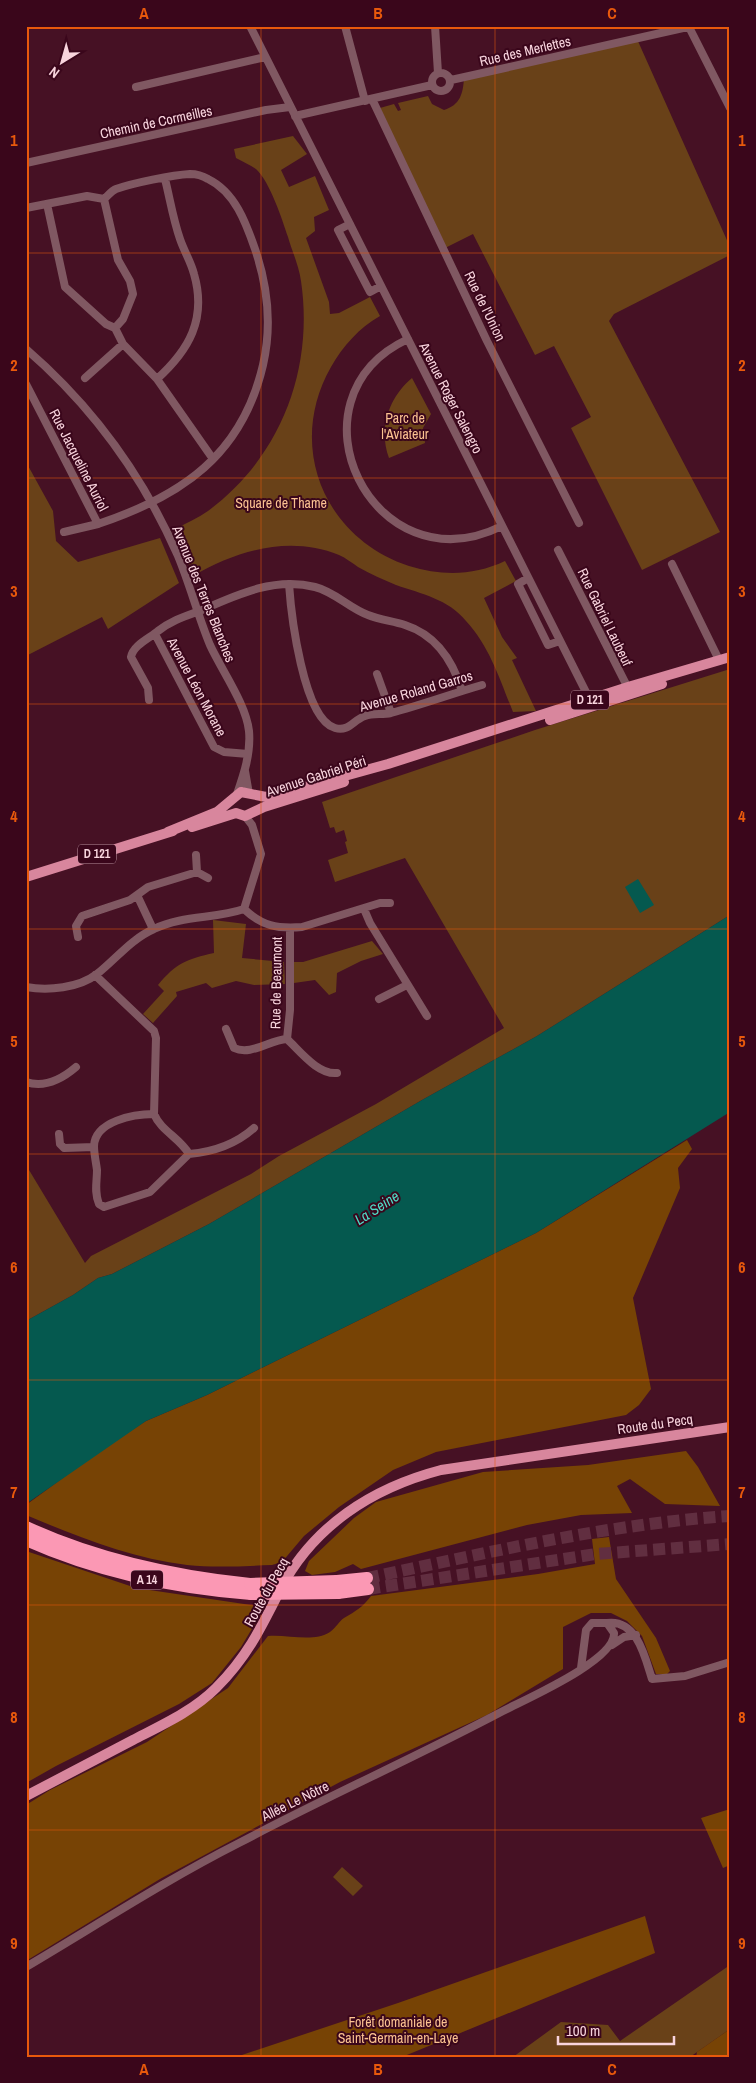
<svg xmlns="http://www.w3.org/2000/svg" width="756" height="2083" font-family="'Archivo Narrow',sans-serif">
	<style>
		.green { fill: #694118 }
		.forest { fill: #774305 }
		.water { fill: #05594f }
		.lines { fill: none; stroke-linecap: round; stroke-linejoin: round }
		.highway-tunnel { stroke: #612e40; stroke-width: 12; stroke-dasharray: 12 6; stroke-linecap: butt }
		.minor { stroke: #805862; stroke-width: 8 }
		.major { stroke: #d8869d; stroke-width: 10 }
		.highway { stroke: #fb98b4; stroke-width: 12 }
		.highway-bridge { stroke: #fb98b4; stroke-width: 12 }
		.grid { fill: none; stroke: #e8590c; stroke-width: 1; stroke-opacity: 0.55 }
		.labels { text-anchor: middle; stroke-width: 4; stroke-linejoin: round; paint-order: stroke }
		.shield { fill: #3a061b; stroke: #bf96a3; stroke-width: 1 }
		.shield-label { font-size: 12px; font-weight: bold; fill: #f8d4dd }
		.street-label { font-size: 14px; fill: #f8d4dd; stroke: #3a061b }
		.park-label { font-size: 14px; fill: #fbc291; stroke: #3a061b }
		.water-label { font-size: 15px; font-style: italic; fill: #50dbc7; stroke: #3a061b }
		.neatline { fill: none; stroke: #e8590c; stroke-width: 2 }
		.grid-label { font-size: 16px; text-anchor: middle; font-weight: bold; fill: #e8590c }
	</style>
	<rect width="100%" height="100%" fill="#461124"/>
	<path class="green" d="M637,39l93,208v8l-116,59 -5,7 111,211 -78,38 -71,-142 20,-11 -37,-71 -19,9 -62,-121 -30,15 -63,-141 14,-4 4,7 3,-1 -3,-7 30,-7 4,8 12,6c16,-5 19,-16 20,-32z
		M293,136l14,18 -26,16 8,17 26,-11 14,34 -15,7 1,14 -9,7 23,64 1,12 9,-1 31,-16 10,19c-21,12 -37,30 -49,51 -45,79 -7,171 78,199 33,10 64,10 96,-5l11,20 -32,17 18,39 15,21 -5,2 24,51 -23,1c-13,-32 -23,-65 -47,-91 -18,-22 -44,-27 -70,-36 -12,-5 -26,-11 -38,-18 -6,-4 -12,-9 -19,-12 -49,-20 -102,-5 -146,21l-18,-47c11,-6 23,-11 33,-18 73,-54 106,-142 93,-230 -2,-15 -9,-30 -13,-44 -6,-18 -18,-55 -32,-68 -6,-4 -14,-8 -20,-11l-2,-9z
		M412,378l19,36 -8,14 2,15 -36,15c-11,-29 0,-61 23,-80z
		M26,462l27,49 3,30 22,21 82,-24 19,45 -71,46 -6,-12 -76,39z
		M730,669v246l-193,121 -115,64 -213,124 -97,50 -14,4 -25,17 -47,26v-156l59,98 6,-7 160,-82 28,-18 97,-52 128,-76 -99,-170 -70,24 -7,-22 20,-7 -3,-11 2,-1 -3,-11 -8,3 -2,-6 -4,1 -8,-26 213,-72z
		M213,920l33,4 -4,34 42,4 1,22 -31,1 -18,-4 -24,7 -6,-5 -30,9 1,4 -24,27 -10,-9 21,-23 -6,-6c18,-22 29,-26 56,-32z
		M372,941l11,13 -22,7 -24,12 -1,19 -7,3 -14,-15 -21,3v-21h9z
		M342,1867l21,19 -10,10 -20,-19z
		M730,1965v64l-40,28h-177l48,-35 47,3 12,16z"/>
	<path class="forest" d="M687,1140l5,9 -14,19 2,20 -47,110 18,91 -12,16 -13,10 -190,37 -43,18 -54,37 -35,29 -22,26 -10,3c-28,1 -57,3 -85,0 -56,-7 -109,-28 -161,-50v-10l72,-53 48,-31 61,-26 329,-162z
		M686,1451l12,16 22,39 -55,-2 -35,-25 -13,7 15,27 -51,2 -54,10 -166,44 -8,-5 -18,8 -23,3 -7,-4 4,-10 45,-43 22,-16 107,-30 105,-7z
		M609,1537l7,42 40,59 14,33 -3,3h-11l-14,-38 -15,-15 -16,-8h-20l-28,14v42l-76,46 -147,67 -180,97 -134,82v-156l24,-15 97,-48 81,-54 40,-52c19,-2 45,7 62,-4 6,-4 9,-11 14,-14 12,-7 19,-11 27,-22l167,-22 57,-10 -3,-25z
		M26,1551l110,37 129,19 -24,40 -29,36 -33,21 -123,62 -30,17z
		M730,1809v56l-7,3 -22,-50z
		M645,1916l10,37 -253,104h-166l162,-54z
		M730,2029v28h-34l1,-5z"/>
	<path class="water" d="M638,879l16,26 -14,8 -15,-26z
		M730,915v197l-194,121 -329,162 -61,26 -120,83v-183l47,-26 25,-17 14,-4 97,-50 213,-124 115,-64z"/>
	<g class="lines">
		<path class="highway-tunnel" d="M367,1578c120,-25 240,-54 363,-62
			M368,1589l228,-35 134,-10"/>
		<path class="minor" d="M250,26l340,674
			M345,26l20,75
			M435,26l3,47
			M689,27l41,81
			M432 82a9 9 0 1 1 18 0a9 9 0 1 1-18 0Z
			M451,80l241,-54
			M136,87l129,-30
			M372,99l115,242 92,182
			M295,116l137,-31
			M26,163l240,-53 24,-3
			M104,199l14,61 12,21 3,13 -10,25 -8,9
			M47,204l18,83 41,37 9,4 8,16 34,35 56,80
			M26,208l61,-12 17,3c4,-3 7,-8 12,-10 17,-6 56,-14 74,-15 6,0 13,2 18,5 27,13 38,44 47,70 13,38 17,77 8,116 -21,90 -81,131 -165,159l-72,-140
			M350,224l-12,6 32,62 11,-6
			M408,339c-128,60 -35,251 94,187
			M26,349c66,57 117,127 152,207 12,29 20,60 32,89 12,26 36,59 39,86 2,22 -5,43 -12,63
			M85,378l38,-34
			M157,379c32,-29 50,-60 37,-105 -3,-12 -10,-23 -14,-35 -7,-20 -10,-40 -15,-60
			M64,532l34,-8
			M558,550l71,140
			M672,564l47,96
			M528,578l-10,6 30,61 12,-4
			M289,584c2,29 14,135 46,144 14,4 18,-8 30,-12 8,-3 17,-1 26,-3 30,-8 60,-19 91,-28
			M155,634l59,113 10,5 24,2
			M377,674l14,39
			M149,700l-1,-12 -17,-31c2,-12 19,-19 27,-26 14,-11 28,-15 44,-21 36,-16 73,-33 113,-23 20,5 34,21 53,28 12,5 25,6 37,10 31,10 48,36 57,66
			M245,771l4,23
			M196,855l1,17
			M137,895l16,34
			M244,909c18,17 33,20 58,18l78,-24h10
			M364,909l6,14 57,93
			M78,937l-2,-11 6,-10 48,-16 18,-13 49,-15 11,6
			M95,975l59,56 2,7 -2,76c7,17 26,24 35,40
			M26,987c22,4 53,1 71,-13 19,-15 34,-35 57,-45 29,-14 61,-10 90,-20l17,-55 -9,-29 -7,-9
			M379,999l28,-14
			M226,1029l8,19c17,8 35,-8 53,-9 13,12 31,36 50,34
			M287,1039l3,-29v-82
			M26,1082c18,6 36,-3 50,-15
			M154,1114c-20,0 -59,7 -60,32 0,8 2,16 3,24 0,12 -3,22 2,34l5,3 46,-15 39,-38c24,-2 47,-10 65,-26
			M59,1134l1,10 4,4 30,-1
			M607,1623c30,-4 38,34 45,56l33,-3 45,-14
			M612,1645l12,-8 12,-2
			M26,1967c71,-42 140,-87 213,-124 87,-46 177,-86 264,-132 23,-12 113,-51 111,-78l-7,-10h-15l-6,7 -5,38"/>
		<path class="major" d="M550,720l112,-36
			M192,827l44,-14 9,3 19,-9 80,-25
			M168,832l49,-20 24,-20 25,5 10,-2 112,-31 240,-77 102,-30
			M26,877l147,-46
			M26,1796c36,-19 72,-38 107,-56 29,-15 60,-29 83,-52 31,-31 45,-60 64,-98 33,-64 92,-102 161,-120l289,-43"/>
		<path class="highway" d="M26,1527c72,33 146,49 224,57
			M26,1540c72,32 147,48 225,54
			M337,1581l30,-3
			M338,1593l30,-4"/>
		<path class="highway-bridge" d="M250,1584l87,-3
			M251,1594l87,-1"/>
	</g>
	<path class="grid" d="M261,26v2031M495,26v2031M26,253h704M26,478h704M26,704h704M26,929h704M26,1154h704M26,1380h704M26,1605h704M26,1830h704"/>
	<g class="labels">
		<g class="shield">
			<rect x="571" y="690.5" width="38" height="19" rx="4"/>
			<rect x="78" y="844.5" width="38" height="19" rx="4"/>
			<rect x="131" y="1570.5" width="32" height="19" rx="4"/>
		</g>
		<g class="shield-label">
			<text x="590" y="704">D 121</text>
			<text x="97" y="858">D 121</text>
			<text x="147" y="1584">A 14</text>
		</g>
		<g class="street-label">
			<text transform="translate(525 51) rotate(-13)" y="5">Rue des Merlettes</text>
			<text transform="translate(156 122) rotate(-12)" y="5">Chemin de Cormeilles</text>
			<text transform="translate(485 306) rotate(64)" y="5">Rue de l'Union</text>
			<text transform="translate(451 398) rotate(63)" y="5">Avenue Roger Salengro</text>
			<text transform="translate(79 460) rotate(63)" y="5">Rue Jacqueline Auriol</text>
			<text transform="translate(204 594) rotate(68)" y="5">Avenue des Terres Blanches</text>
			<text transform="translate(605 617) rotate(64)" y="5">Rue Gabriel Laubeuf</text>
			<text transform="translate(197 687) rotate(62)" y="5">Avenue Léon Morane</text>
			<text transform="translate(416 691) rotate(-16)" y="5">Avenue Roland Garros</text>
			<text transform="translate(316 776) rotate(-18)" y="5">Avenue Gabriel Péri</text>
			<text transform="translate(276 983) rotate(-89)" y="5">Rue de Beaumont</text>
			<text transform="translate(655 1424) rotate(-8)" y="5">Route du Pecq</text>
			<text transform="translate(266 1592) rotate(-61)" y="5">Route du Pecq</text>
			<text transform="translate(295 1801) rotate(-26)" y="5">Allée Le Nôtre</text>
		</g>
		<g class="park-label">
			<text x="405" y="423">Parc de<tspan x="405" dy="16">l'Aviateur</tspan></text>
			<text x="281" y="508">Square de Thame</text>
			<text x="398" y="2027">Forêt domaniale de<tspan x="398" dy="16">Saint-Germain-en-Laye</tspan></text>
		</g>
		<g class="water-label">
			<text transform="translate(377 1208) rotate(-33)" y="5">La Seine</text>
		</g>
	</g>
	<rect width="756" height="2083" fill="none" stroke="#3a061b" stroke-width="55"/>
	<g transform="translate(62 62) rotate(217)" stroke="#3a061b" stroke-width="4" paint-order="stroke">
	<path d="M0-4L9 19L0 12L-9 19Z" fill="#f8d4dd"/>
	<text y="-8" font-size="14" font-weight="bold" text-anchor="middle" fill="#f8d4dd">N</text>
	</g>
	<path d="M558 2036v8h116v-8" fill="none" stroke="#f8d4dd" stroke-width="2.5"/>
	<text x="566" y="2036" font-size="15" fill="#f8d4dd" stroke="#3a061b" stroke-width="4" paint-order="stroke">100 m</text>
	<rect x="28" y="28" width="700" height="2028" class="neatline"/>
	<g class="grid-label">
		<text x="144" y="19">A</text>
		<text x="378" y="19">B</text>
		<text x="612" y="19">C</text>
		<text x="14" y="146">1</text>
		<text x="742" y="146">1</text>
		<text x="14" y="371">2</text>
		<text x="742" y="371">2</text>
		<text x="14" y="597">3</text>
		<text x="742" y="597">3</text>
		<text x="14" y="822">4</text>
		<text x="742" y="822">4</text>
		<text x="14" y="1047">5</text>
		<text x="742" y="1047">5</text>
		<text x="14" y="1273">6</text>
		<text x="742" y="1273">6</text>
		<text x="14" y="1498">7</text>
		<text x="742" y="1498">7</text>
		<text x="14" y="1723">8</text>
		<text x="742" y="1723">8</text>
		<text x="14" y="1949">9</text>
		<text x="742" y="1949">9</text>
		<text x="144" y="2075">A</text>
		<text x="378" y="2075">B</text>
		<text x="612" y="2075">C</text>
	</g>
</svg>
